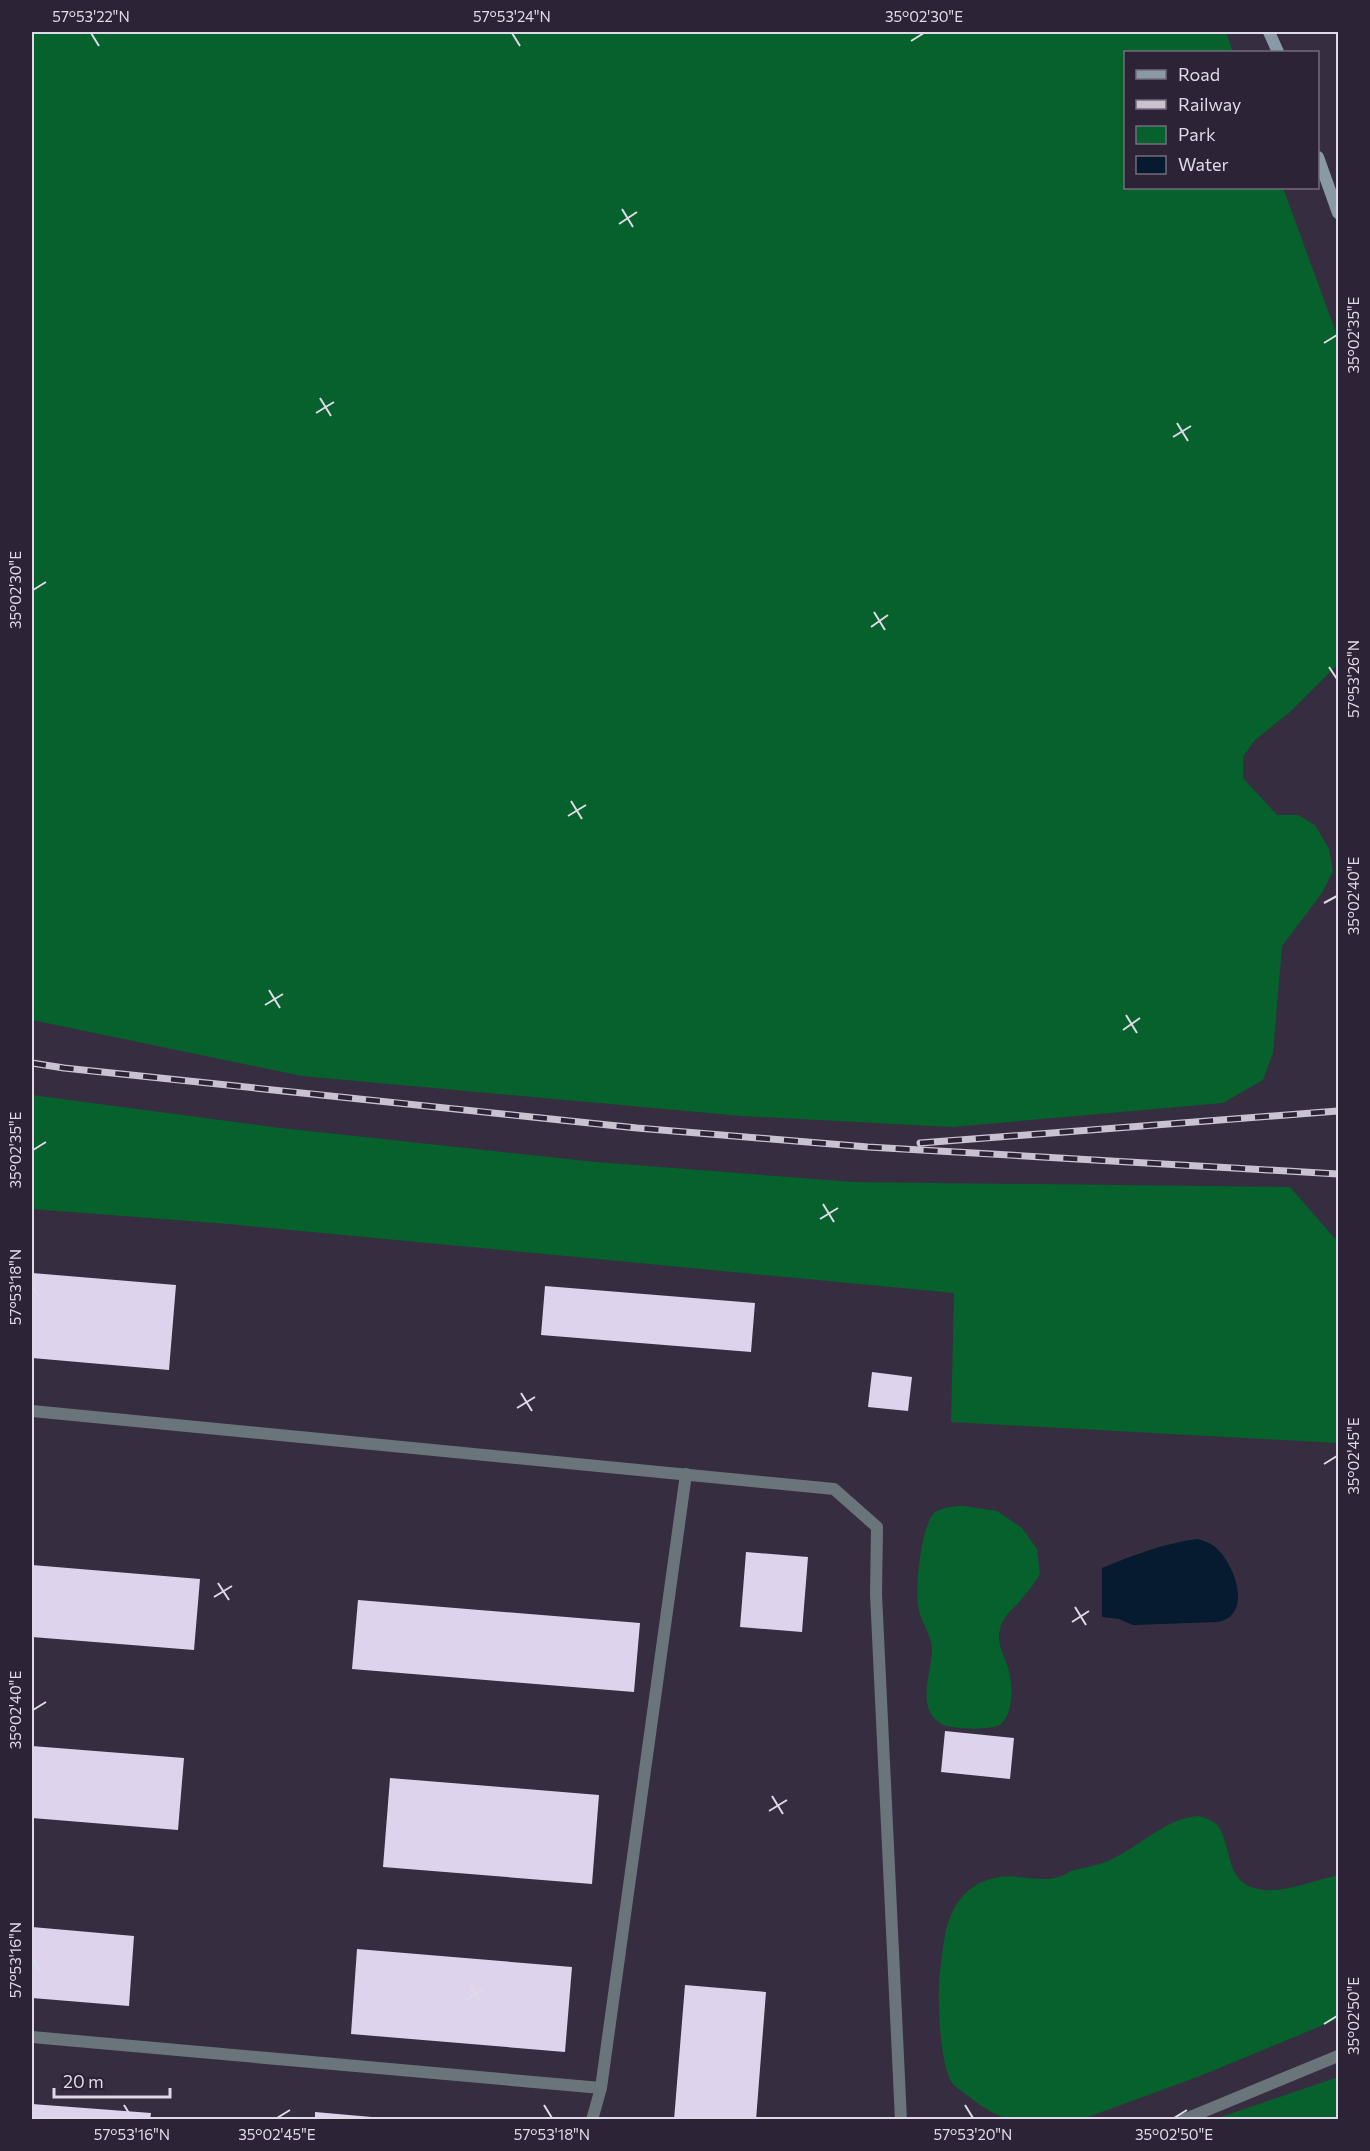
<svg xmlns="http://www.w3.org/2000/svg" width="1370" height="2151" font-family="Commissioner,sans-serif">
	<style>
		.green { fill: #06612c }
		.water { fill: #061a30 }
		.building { fill: #ddd3ec }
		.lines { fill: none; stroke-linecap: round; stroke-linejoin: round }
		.lane { stroke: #6a747b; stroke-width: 12 }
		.secondary { stroke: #8999a5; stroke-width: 12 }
		.rail-casing { stroke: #c9c3d1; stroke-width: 7 }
		.rail { stroke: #2c2336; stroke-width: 4.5; stroke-dasharray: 14; stroke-linecap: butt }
		.ticks { fill: none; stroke: #dfdae7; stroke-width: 2 }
		.neatline { fill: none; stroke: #dfdae7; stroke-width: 2 }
		.ticks-label { font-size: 15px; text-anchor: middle; fill: #dfdae7 }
	</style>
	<rect width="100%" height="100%" fill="#362d41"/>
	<path class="green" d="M32,32h1194l7,20h-107v136h157l55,150v326l-48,48 -36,29 -11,16v21l34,37h21l17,10 14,24 4,22 -11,22 -40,53 -9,107 -10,27 -40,23 -271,24 -210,-11 -440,-40 -270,-56z
		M32,1095l240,32 324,35 257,20 437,5 48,55v201l-387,-21 3,-129 -726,-69 -196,-15z
		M964,1506l33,5 25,17 15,21 3,25c-5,8 -10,15 -16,22 -8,11 -21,19 -24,33 -4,14 4,26 8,39 5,16 6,44 -7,56 -8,7 -48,5 -58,1 -5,-3 -10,-7 -13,-13 -9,-19 2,-43 2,-63 0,-12 -10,-26 -13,-38 -5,-18 2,-85 15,-98 7,-6 21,-7 30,-7z
		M1199,1816c9,3 19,6 22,15 12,27 6,55 44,59 21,2 52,-10 73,-15v144l-138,57 -112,41c-19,2 -60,6 -78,2 -14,-3 -28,-12 -39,-21 -6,-5 -14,-9 -18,-14 -14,-18 -16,-90 -13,-113 4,-26 4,-56 24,-76 12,-14 35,-21 54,-18 13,1 27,4 40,0 5,-1 9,-4 13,-6 14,-4 30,-6 43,-13 29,-14 52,-40 85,-42z
		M1338,2077v42h-123z"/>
	<path class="water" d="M1198,1539c7,2 12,4 17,8 20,16 39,70 2,75l-84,3 -14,-6 -17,-2v-49c32,-13 62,-25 96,-29z"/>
	<path class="building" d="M32,1273l144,12 -7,85 -137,-12z
		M545,1286l210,17 -4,49 -210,-17z
		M872,1372l40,5 -4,34 -40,-4z
		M746,1552l62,5 -6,75 -62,-5z
		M32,1565l168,14 -6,71 -162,-13z
		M358,1600l282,23 -6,69 -282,-23z
		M945,1731l69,7 -4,41 -69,-7z
		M32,1746l152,12 -6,72 -146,-12z
		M390,1778l209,17 -7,89 -209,-17z
		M32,1927l102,9 -5,70 -97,-8z
		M357,1949l215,18 -7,85 -214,-18z
		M685,1985l81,7 -10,128h-82z
		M32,2104l119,9 -1,7h-118z
		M315,2112l68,6v2h-68z"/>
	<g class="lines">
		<path class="lane" d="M32,1411l802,78 43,38 -1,67 25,526
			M32,2037l569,51
			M592,2120l9,-32 85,-614
			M1183,2120l155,-64"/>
		<path class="secondary" d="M1269,32l9,20
			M1318,157l20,56"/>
		<defs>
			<path id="rail" d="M32,1063l32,5 573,60 231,19 470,27
				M920,1143l418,-32"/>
		</defs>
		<use href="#rail" class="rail-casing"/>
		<use href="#rail" class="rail"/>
	</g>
	<path class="ticks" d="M91,33l8,13M512,33l8,13M911,41l13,-8M622,209l11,18M619,224l18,-12M1324,343l13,-8M320,398l11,18M316,413l18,-11M1177,423l11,18M1173,437l18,-11M33,590l13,-8M874,612l11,18M871,627l17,-12M1329,667l8,12M571,801l11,18M568,816l18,-11M1324,903l13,-7M269,990l11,18M265,1005l18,-11M1126,1015l11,18M1123,1030l17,-12M33,1150l13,-8M823,1204l11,18M820,1219l18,-11M33,1287l8,12M521,1393l11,18M517,1408l18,-11M1324,1464l13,-8M218,1583l11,17M214,1597l18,-11M1075,1607l11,18M1072,1622l17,-11M33,1710l13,-8M772,1796l11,18M769,1811l18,-11M33,1960l8,13M470,1985l11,18M466,2000l18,-11M1324,2024l13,-8M124,2105l8,13M544,2105l8,13M965,2105l8,13M277,2118l13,-8M1174,2118l13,-8"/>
	<rect width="1370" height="2151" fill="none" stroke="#2c2336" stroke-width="66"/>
	<rect x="1124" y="51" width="195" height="138" fill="#2c2336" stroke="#746c7d" stroke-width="1.5"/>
	<rect x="1136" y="70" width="30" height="9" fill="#8999a5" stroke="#746c7d" stroke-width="1.5"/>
	<text x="1178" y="81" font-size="18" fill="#dfdae7">Road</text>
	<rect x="1136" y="100" width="30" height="9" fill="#c9c3d1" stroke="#746c7d" stroke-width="1.5"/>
	<text x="1178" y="111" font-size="18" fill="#dfdae7">Railway</text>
	<rect x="1136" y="126" width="30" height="18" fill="#06612c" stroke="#746c7d" stroke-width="1.5"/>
	<text x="1178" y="141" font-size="18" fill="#dfdae7">Park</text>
	<rect x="1136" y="156" width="30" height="18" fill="#061a30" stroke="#746c7d" stroke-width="1.5"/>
	<text x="1178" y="171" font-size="18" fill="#dfdae7">Water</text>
	<path d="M54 2088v9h116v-9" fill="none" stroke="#dfdae7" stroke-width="3"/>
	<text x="63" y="2088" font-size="18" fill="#dfdae7" stroke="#2c2336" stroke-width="4.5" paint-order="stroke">20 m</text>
	<rect x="33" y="33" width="1304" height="2085" class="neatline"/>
	<g class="ticks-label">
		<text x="91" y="22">57°53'22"N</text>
		<text x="512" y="22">57°53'24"N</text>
		<text x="924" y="22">35°02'30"E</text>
		<text transform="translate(1354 335) rotate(-90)" y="5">35°02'35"E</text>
		<text transform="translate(16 590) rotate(-90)" y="5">35°02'30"E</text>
		<text transform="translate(1354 679) rotate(-90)" y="5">57°53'26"N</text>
		<text transform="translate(1354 896) rotate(-90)" y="5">35°02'40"E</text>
		<text transform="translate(16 1150) rotate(-90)" y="5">35°02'35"E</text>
		<text transform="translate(16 1287) rotate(-90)" y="5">57°53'18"N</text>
		<text transform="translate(1354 1456) rotate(-90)" y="5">35°02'45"E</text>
		<text transform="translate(16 1710) rotate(-90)" y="5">35°02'40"E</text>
		<text transform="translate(16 1960) rotate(-90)" y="5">57°53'16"N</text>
		<text transform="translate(1354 2016) rotate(-90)" y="5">35°02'50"E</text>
		<text x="132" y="2140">57°53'16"N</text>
		<text x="277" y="2140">35°02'45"E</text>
		<text x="552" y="2140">57°53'18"N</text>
		<text x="973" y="2140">57°53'20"N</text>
		<text x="1174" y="2140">35°02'50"E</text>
	</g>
</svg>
